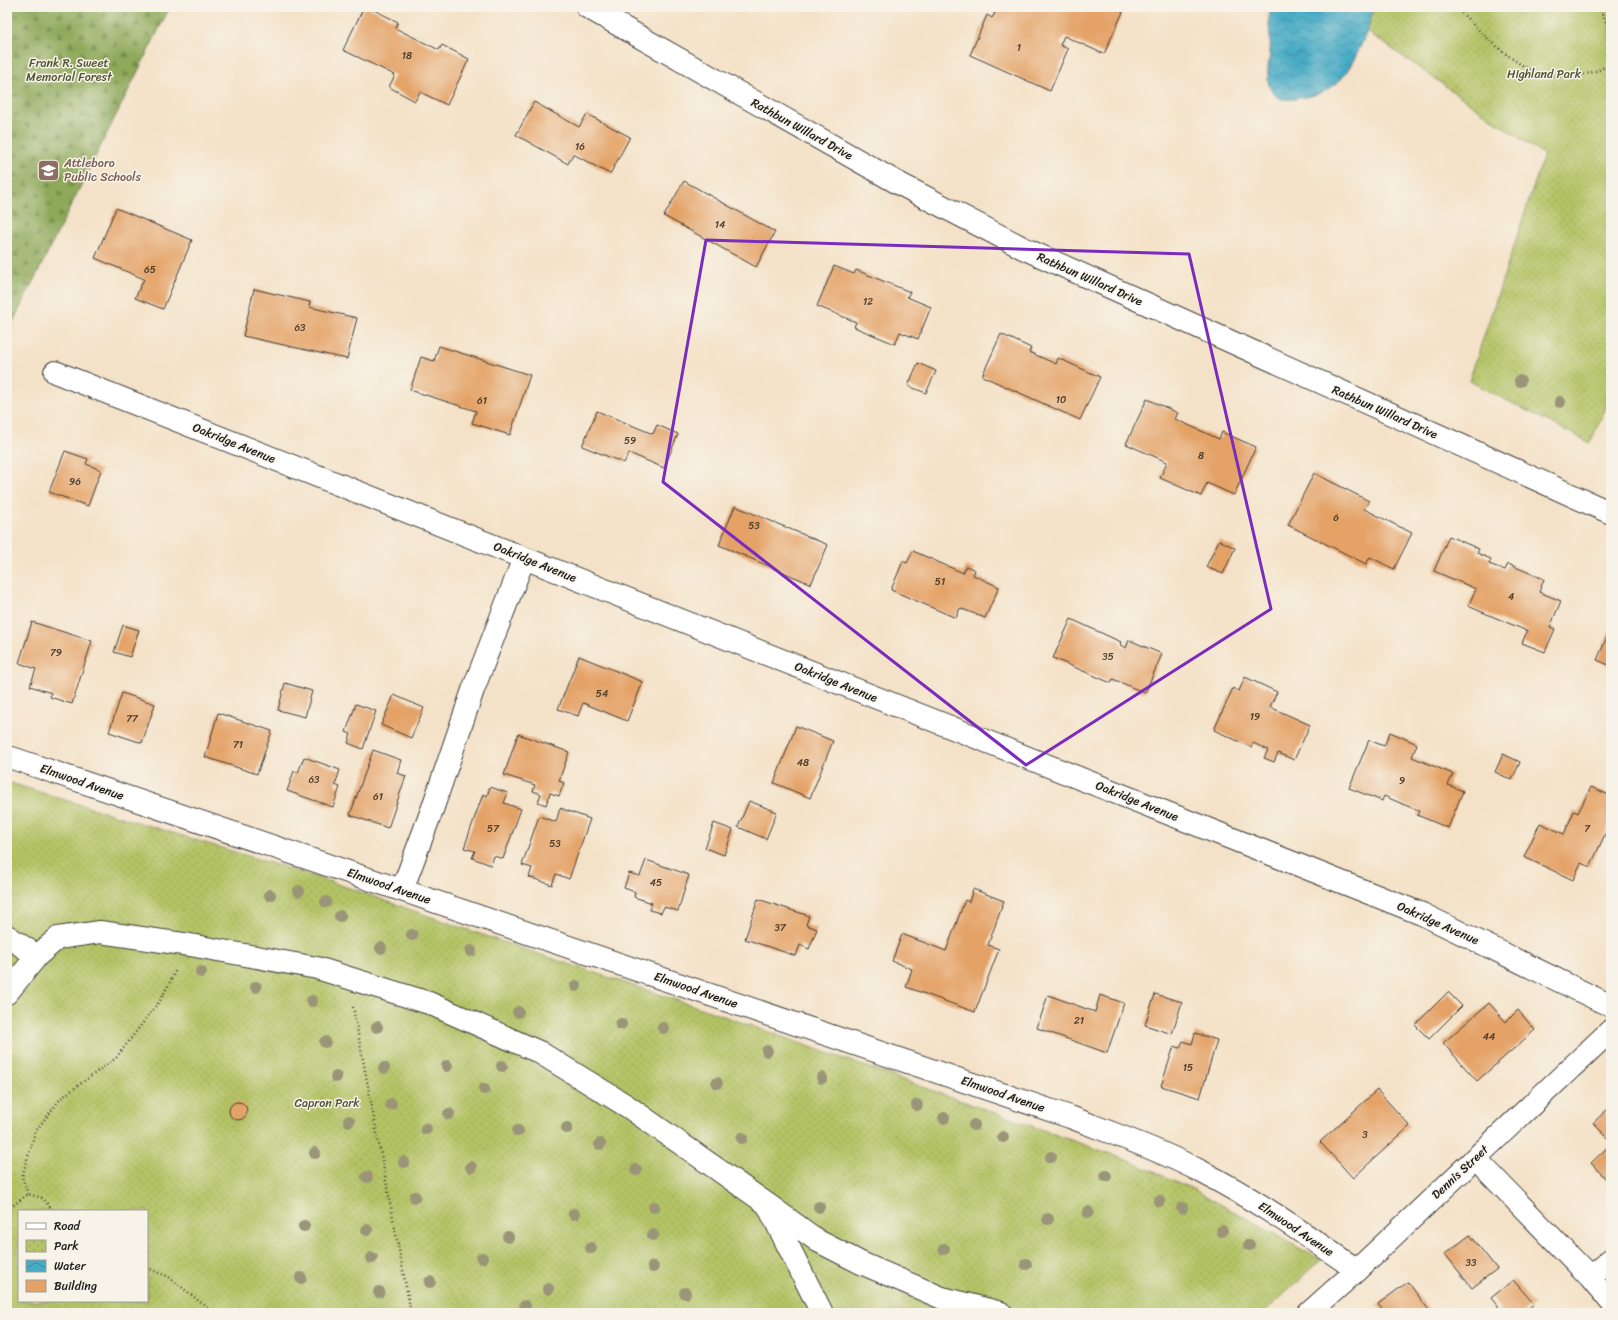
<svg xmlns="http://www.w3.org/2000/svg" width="1618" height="1320" font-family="Sriracha,sans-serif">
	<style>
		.forest { fill: url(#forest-firs); stroke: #55623b }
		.park { fill: url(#park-dots); stroke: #687040; fill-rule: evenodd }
		.water { fill: url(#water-waves); stroke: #316471 }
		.building { fill: #e4a266 }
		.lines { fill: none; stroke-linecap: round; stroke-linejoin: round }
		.minor-casing { stroke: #3c3a36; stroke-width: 24 }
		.path { stroke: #3c3a36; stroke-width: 2.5; stroke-dasharray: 1 3; stroke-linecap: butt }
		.minor { stroke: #fff; stroke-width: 22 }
		.tree { fill: #9a9578 }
		.marked { fill: none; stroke: #7b2cbf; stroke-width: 3; stroke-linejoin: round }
		.labels { text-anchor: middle; stroke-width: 3; stroke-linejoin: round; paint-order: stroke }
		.number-label { font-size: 10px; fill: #4e3e2e }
		.park-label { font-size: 12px; fill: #515636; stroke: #f7f3e8 }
		.street-label { font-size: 12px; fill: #1c1c1c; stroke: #f7f3e8 }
		.education-label { font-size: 12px; fill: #785e54; stroke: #f7f3e8; text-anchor: start }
	</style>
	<defs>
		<pattern id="forest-firs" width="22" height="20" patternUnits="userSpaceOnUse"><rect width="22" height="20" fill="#8ea95a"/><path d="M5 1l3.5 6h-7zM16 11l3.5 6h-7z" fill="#73894a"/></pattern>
		<pattern id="park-dots" width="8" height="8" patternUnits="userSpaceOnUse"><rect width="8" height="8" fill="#b3c365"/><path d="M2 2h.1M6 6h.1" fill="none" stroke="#99a757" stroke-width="1.8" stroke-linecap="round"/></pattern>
		<pattern id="water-waves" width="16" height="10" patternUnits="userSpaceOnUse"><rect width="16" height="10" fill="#46abc6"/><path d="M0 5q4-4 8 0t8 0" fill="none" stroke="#3a8aa0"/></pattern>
	</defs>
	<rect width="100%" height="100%" fill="#f7f3e8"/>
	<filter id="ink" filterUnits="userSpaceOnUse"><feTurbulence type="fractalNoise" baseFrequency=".025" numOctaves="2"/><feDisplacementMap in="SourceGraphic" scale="8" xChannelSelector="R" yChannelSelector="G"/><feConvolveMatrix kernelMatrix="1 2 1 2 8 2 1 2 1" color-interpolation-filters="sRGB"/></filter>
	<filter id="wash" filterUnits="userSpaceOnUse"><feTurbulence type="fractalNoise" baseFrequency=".012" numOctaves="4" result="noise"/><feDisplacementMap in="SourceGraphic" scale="16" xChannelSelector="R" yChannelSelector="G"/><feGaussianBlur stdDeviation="0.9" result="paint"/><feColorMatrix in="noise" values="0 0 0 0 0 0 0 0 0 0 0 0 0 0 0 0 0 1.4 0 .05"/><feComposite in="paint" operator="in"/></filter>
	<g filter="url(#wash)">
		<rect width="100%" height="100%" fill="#f4e2c8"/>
		<path class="forest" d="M7,7h163l-163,327z"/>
		<path class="park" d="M1332,7h279v389l-21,47 -121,-62 75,-226z
			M7,782l322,99 168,59 224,75 406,145 66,29 128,71 -57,53h-1257zM19,1211h128v90h-128z"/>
		<path class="water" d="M1272,7h101c-1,18 -22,65 -36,76 -11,10 -28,14 -42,16 -11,2 -20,0 -25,-11 -5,-11 -1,-25 0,-36 0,-5 1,-11 0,-15 -1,-12 -3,-19 2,-30z"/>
		<g id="blocks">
			<path class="building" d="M364,7h4l30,15 -3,6 44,22 3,-5 27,14 -22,46 -27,-13 -5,9 -26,-14 6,-12 -52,-25z
				M982,7h129l12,5 -19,42 -40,-18 -4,9 8,4 -18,42 -80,-36 17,-40 5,3 3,-5z
				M534,102l45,25 8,-13 43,23 -20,37 -37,-20 -5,10 -52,-29z
				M684,181l91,51 -19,35 -92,-51z
				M116,208l76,32 -29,69 -28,-11 9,-19 -49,-21z
				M834,266l20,8 2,-4 54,22 -3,5 24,10 -13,32 -18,-7 -5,12 -41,-17 2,-5 -39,-16z
				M254,289l56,13 -1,5 48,11 -10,41 -104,-23z
				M1001,334l30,14 -2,4 27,12 2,-6 42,19 -20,43 -98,-44z
				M439,346l91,29 -20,60 -38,-12 4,-12 -66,-21 11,-33 13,4z
				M918,363l18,8 -10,22 -18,-7z
				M1147,399l31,14 -3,6 44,20 3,-7 34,15 -22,48 -27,-12 -6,13 -41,-18 7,-16 -41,-18z
				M597,411l56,23 4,-9 21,9 -14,34 -35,-15 -5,10 -42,-17z
				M65,451l23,8 -2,5 15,6 -13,36 -39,-14z
				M1314,473l55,28 -5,8 48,24 -18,36 -24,-12 -4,7 -78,-39z
				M735,506l93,39 -17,39 -92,-39z
				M1449,536l30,13 -2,4 14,6 -2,5 16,6 3,-6 36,15 -5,13 22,9 -11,26 5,2 -10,23 -23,-9 5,-12 -59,-25 8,-17 -42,-18z
				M1219,540l16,8 -12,26 -17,-7z
				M913,551l50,22 3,-7 9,4 -2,5 26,12 -14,31 -25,-10 -4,10 -65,-28 12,-29 4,2z
				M1071,619l50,23 -1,3 6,3 3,-8 33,14 -17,39 -32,-14 -2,4 -58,-25z
				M32,622l60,19 -20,63 -22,-7 1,-4 -21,-7 6,-17 -17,-6z
				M123,625l16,5 -9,27 -16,-5z
				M1611,628v38l-14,-6z
				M579,656l64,26 -16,39 -44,-18 -5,13 -20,-7z
				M1245,677l32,15 -7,15 40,18 -16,35 -16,-7 -4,9 -10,-4 4,-8 -15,-7 -2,4 -37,-17 19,-42 6,3z
				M285,683l27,8 -7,26 -27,-7z
				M122,693l33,11 -13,39 -33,-11z
				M394,695l30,13 -13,30 -30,-13z
				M356,704l20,7 -13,38 -15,-6 3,-9 -5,-2z
				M218,713l54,18 -15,43 -52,-17z
				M796,726l37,15 -23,57 -36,-15z
				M1390,732l27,12 -5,13 41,17 -5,11 15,6 -15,37 -31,-13 2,-4 -35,-15 -2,5 -33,-13 20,-48 15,6z
				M518,734l51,18 -10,29 5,2 -5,13 -9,-3 -4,12 -8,-3 3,-8 -8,-3 2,-6 -31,-10z
				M373,750l28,10 -4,13 9,3 -18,52 -38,-13z
				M1503,754l17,8 -8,18 -17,-8z
				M304,757l36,13 -5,15 5,2 -7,20 -46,-16 7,-20 4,2z
				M490,787l18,6 -4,10 17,6 -18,50 -9,-3 -3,9 -19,-7 3,-7 -11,-3 19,-54 4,2z
				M1591,787l18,8 2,-3v29l-21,46 -9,-4 -8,17 -49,-23 16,-34 24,11 10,-23 4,2z
				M749,801l28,11 -11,27 -28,-12z
				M560,808l30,11 -21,60 -13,-5 -4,11 -23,-8 3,-9 -10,-3 17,-49 17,6z
				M714,823l19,7 -9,25 -19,-7z
				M646,860l43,15 -11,36 -14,-4 -3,6 -12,-3 3,-7 -18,-6 1,-5 -11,-4 5,-15 11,3z
				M973,889l31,12 -16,44 11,4 -24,63 -69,-25 6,-18 -20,-8 10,-27 44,17 19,-51 4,2z
				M758,899l51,17 -3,9 11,4 -8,20 -9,-4 -4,11 -51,-17z
				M1448,992l14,14 -33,33 -14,-14z
				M1155,994l27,8 -10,32 -27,-9z
				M1048,995l47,17 5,-17 24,8 -17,50 -70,-25z
				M1489,1003l17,19 12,-12 17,20 -58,51 -34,-38z
				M1195,1033l22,7 -17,58 -39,-12 13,-40 6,2 3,-7 9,3z
				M1377,1090l33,36 -57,52 -33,-36z
				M229 1111a9 9 0 1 1 18 0a9 9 0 1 1-18 0Z
				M1611,1106v35l-18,-18z
				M1611,1144v38l-1,1 -19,-20z
				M1470,1235l27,34 -25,19 -27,-34z
				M1513,1280l21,24 -12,9h-19l-12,-15z
				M1408,1282l23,31h-46l-7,-9z"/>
		</g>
	</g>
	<g filter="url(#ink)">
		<use href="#blocks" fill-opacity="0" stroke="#3c3a36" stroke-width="1"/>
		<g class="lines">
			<defs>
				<path id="minor" d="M587,7l311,176 125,65 588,265
					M55,372l1367,542 189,92
					M12,758l1058,359c44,17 90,33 132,55 55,28 104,63 155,98
					M402,890l30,-80 41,-120 51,-132
					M7,936l30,20
					M7,993l30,-37 21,-18 42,-6 90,13 127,23 112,35 110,49 88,54 140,98
					M1475,1158l115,119 21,25
					M1590,1277l21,-18
					M822,1313l-55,-109 51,37 43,22 81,35 59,15
					M1309,1313l48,-43 254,-240"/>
			</defs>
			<use href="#minor" class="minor-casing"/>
			<path class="path" d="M1456,7c19,20 51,52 75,63 24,11 59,8 80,-7
				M1598,7l9,16 4,27
				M353,1007l58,306
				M28,1194l-6,-17 13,-45 26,-34 55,-40 45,-59 15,-29
				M7,1210l21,-16 14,4 12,13
				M147,1268l22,9 45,36"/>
			<use href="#minor" class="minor"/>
		</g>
		<g class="tree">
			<circle cx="1520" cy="381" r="6"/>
			<circle cx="1560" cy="402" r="6"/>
			<circle cx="299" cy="891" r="6"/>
			<circle cx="270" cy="895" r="6"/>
			<circle cx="326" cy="902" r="6"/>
			<circle cx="340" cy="916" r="6"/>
			<circle cx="412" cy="935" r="6"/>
			<circle cx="381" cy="948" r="6"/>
			<circle cx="471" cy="951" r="6"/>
			<circle cx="201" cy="972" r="6"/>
			<circle cx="576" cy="986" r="6"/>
			<circle cx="256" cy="987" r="6"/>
			<circle cx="312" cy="1001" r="6"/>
			<circle cx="518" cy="1012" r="6"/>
			<circle cx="621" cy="1024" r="6"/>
			<circle cx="377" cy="1027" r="6"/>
			<circle cx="663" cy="1028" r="6"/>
			<circle cx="325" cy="1042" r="6"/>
			<circle cx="767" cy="1051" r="6"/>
			<circle cx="447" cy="1066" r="6"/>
			<circle cx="502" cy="1066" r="6"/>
			<circle cx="384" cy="1068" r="6"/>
			<circle cx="336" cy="1077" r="6"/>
			<circle cx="822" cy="1078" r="6"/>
			<circle cx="717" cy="1083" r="6"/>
			<circle cx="484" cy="1089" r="6"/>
			<circle cx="391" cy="1104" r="6"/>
			<circle cx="917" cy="1105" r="6"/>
			<circle cx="449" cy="1114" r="6"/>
			<circle cx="944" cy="1118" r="6"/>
			<circle cx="349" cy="1121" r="6"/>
			<circle cx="974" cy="1125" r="6"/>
			<circle cx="567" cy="1128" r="6"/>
			<circle cx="426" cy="1129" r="6"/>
			<circle cx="518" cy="1131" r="6"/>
			<circle cx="1003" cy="1137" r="6"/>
			<circle cx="742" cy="1138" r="6"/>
			<circle cx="600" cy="1144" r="6"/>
			<circle cx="315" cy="1153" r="6"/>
			<circle cx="1051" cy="1157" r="6"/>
			<circle cx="404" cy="1162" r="6"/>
			<circle cx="471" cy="1167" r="6"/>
			<circle cx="636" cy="1170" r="6"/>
			<circle cx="1106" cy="1176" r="6"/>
			<circle cx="367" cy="1177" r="6"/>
			<circle cx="415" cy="1197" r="6"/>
			<circle cx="1159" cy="1201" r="6"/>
			<circle cx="654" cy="1207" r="6"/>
			<circle cx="819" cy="1207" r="6"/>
			<circle cx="1182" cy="1208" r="6"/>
			<circle cx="1088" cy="1212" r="6"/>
			<circle cx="574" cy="1214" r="6"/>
			<circle cx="1048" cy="1219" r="6"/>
			<circle cx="304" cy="1226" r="6"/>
			<circle cx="367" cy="1230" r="6"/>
			<circle cx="1222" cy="1231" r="6"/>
			<circle cx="653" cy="1235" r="6"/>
			<circle cx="508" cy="1237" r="6"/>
			<circle cx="1249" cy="1245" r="6"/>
			<circle cx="591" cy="1248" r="6"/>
			<circle cx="944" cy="1249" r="6"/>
			<circle cx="372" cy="1258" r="6"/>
			<circle cx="482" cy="1258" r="6"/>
			<circle cx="1026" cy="1264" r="6"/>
			<circle cx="653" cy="1267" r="6"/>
			<circle cx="301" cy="1278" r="6"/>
			<circle cx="430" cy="1282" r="6"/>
			<circle cx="548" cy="1289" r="6"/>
			<circle cx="379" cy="1292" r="6"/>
			<circle cx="685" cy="1293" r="6"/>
			<circle cx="525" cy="1306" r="6"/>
		</g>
	</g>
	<path class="marked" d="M706,240l483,14 82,355 -245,156 -363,-283z"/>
	<defs>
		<symbol id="school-square" viewBox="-11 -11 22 22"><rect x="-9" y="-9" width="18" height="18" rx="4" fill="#8d6e63" stroke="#f7f3e8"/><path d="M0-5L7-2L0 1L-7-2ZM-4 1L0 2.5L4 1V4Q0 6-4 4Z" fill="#fff"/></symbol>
	</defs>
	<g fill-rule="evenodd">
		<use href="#school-square" x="36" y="158" width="25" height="25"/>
	</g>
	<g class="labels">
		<g class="number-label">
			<text x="1019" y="51">1</text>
			<text x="407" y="59">18</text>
			<text x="580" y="150">16</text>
			<text x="720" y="228">14</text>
			<text x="150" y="273">65</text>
			<text x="868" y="305">12</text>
			<text x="300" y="331">63</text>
			<text x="1061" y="403">10</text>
			<text x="482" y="404">61</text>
			<text x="630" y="444">59</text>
			<text x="1201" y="459">8</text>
			<text x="75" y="485">96</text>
			<text x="1336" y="521">6</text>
			<text x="754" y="529">53</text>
			<text x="940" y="585">51</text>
			<text x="1511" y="600">4</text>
			<text x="56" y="656">79</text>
			<text x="1108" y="660">35</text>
			<text x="602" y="697">54</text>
			<text x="1255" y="720">19</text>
			<text x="132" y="722">77</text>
			<text x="238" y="748">71</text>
			<text x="803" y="766">48</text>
			<text x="314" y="783">63</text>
			<text x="1402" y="784">9</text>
			<text x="378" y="800">61</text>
			<text x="493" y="832">57</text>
			<text x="1587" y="832">7</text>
			<text x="555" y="847">53</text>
			<text x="656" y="886">45</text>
			<text x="780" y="931">37</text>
			<text x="1079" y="1024">21</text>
			<text x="1489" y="1040">44</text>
			<text x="1188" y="1071">15</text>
			<text x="1365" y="1138">3</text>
			<text x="1471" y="1266">33</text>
		</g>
		<g class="park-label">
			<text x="69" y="67">Frank R. Sweet<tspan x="69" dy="14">Memorial Forest</tspan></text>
			<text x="1544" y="78">Highland Park</text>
			<text x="327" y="1107">Capron Park</text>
		</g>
		<g class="street-label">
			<text transform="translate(802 129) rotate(29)" y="4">Rathbun Willard Drive</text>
			<text transform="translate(1090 279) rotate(24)" y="4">Rathbun Willard Drive</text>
			<text transform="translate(1385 412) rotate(24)" y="4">Rathbun Willard Drive</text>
			<text transform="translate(234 443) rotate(22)" y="4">Oakridge Avenue</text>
			<text transform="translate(535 562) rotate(22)" y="4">Oakridge Avenue</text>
			<text transform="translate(836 682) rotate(22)" y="4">Oakridge Avenue</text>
			<text transform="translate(82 782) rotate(19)" y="4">Elmwood Avenue</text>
			<text transform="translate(1137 801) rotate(22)" y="4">Oakridge Avenue</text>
			<text transform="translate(389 886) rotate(19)" y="4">Elmwood Avenue</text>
			<text transform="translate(1438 923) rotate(24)" y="4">Oakridge Avenue</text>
			<text transform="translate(696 990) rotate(19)" y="4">Elmwood Avenue</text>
			<text transform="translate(1003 1094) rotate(19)" y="4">Elmwood Avenue</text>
			<text transform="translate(1460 1172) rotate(-43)" y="4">Dennis Street</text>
			<text transform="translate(1296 1229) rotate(34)" y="4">Elmwood Avenue</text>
		</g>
		<g class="education-label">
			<text x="64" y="167">Attleboro<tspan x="64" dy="14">Public Schools</tspan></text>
		</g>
	</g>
	<rect width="1618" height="1320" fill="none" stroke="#f7f3e8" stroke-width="24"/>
	<rect x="18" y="1210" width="130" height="92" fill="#f7f3e8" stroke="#9f9d96"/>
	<rect x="26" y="1223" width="20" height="6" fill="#ffffff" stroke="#9f9d96"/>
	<text x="54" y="1230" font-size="12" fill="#1c1c1c">Road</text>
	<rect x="26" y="1240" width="20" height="12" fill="url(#park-dots)" stroke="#9f9d96"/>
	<text x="54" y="1250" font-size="12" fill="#1c1c1c">Park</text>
	<rect x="26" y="1260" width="20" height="12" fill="url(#water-waves)" stroke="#9f9d96"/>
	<text x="54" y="1270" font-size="12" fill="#1c1c1c">Water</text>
	<rect x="26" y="1280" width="20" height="12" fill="#e4a266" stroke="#9f9d96"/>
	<text x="54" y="1290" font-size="12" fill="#1c1c1c">Building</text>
</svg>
